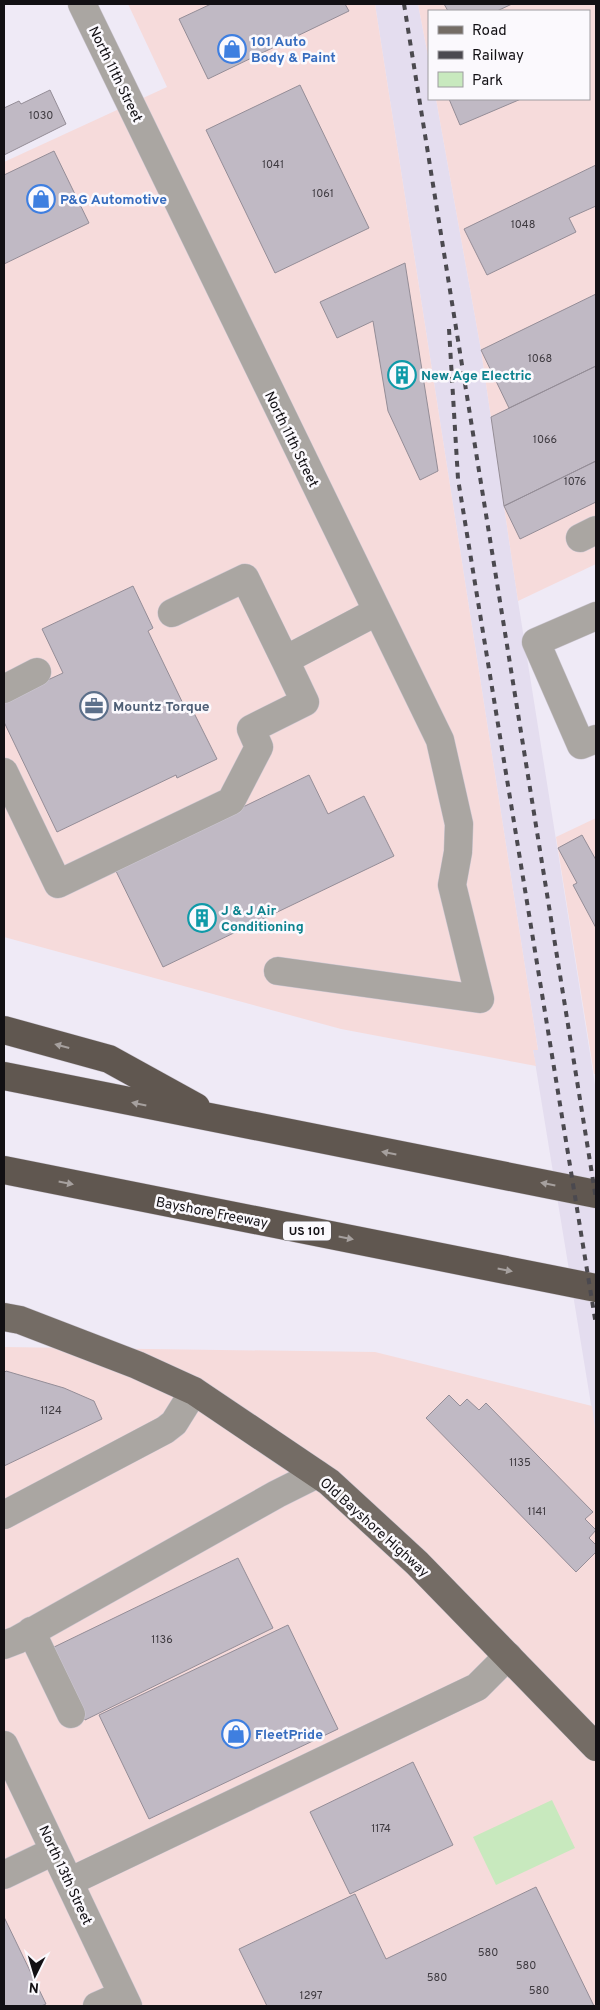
<svg xmlns="http://www.w3.org/2000/svg" width="600" height="2010" font-family="Overpass,sans-serif">
	<style>
		.built { fill: #e4ddef }
		.industrial { fill: #f6dbdb }
		.green { fill: #c8e9be }
		.building { fill: #c0b9c4; stroke: #948d97 }
		.lines { fill: none; stroke-linecap: round; stroke-linejoin: round }
		.minor-casing { stroke: #ccc7d2; stroke-width: 29 }
		.major-casing { stroke: #ccc7d2; stroke-width: 29 }
		.highway-casing { stroke: #ccc7d2; stroke-width: 29 }
		.minor { stroke: #aaa6a2; stroke-width: 28 }
		.major { stroke: #746c65; stroke-width: 28 }
		.highway { stroke: #605750; stroke-width: 28 }
		.rail { stroke: #4b494f; stroke-width: 4; stroke-dasharray: 6 6; stroke-linecap: butt }
		.oneway { fill: #a6a09e }
		.labels { text-anchor: middle; stroke-width: 5; stroke-linejoin: round; paint-order: stroke }
		.number-label { font-size: 11px; fill: #3e3a40 }
		.shield { fill: #fbf9fd; stroke: #58565a; stroke-width: 1 }
		.shield-label { font-size: 12px; font-weight: bold; fill: #121014 }
		.shop-label { font-size: 14px; font-weight: bold; fill: #366cbe; stroke: #fbf9fd; text-anchor: start }
		.street-label { font-size: 14px; fill: #121014; stroke: #fbf9fd }
		.culture-label { font-size: 14px; font-weight: bold; fill: #0d838f; stroke: #fbf9fd; text-anchor: start }
		.service-label { font-size: 14px; font-weight: bold; fill: #4e5e75; stroke: #fbf9fd; text-anchor: start }
	</style>
	<rect width="100%" height="100%" fill="#efeaf6"/>
	<path class="built" d="M375,4h43l11,57v38h7l45,251 37,251 78,490v344l-63,-385h5z"/>
	<path class="industrial" d="M128,4h247l163,1046h-5l3,16 -195,-37 -337,-92v-775l163,-75z
		M418,4h178v560l-78,37 -37,-251 -45,-251h153v-88h-160v50z
		M596,818v256h-2l-38,-237z
		M4,1347l371,5 217,54 4,29v571h-592z"/>
	<path class="green" d="M552,1800l23,48 -79,37 -23,-48z"/>
	<path class="building" d="M211,4h134l4,7 -141,68 -29,-60z
		M444,4h68l-15,7h-49z
		M300,85l69,143 -94,45 -69,-143z
		M50,90l16,34 -62,31v-47l15,-7 2,3z
		M449,99h72l-61,26z
		M54,151l35,72 -85,41v-89z
		M596,165v41l-27,12 7,14 -89,43 -23,-46z
		M405,263l33,208 -18,9 -32,-69 -15,-90 -36,17 -17,-36z
		M596,294v72l-87,42 -28,-58z
		M596,366v95l-92,45 -13,-89z
		M596,461v41l-76,37 -16,-33z
		M133,586l20,42 -5,3 40,83 5,-3 24,48 -40,19 -1,-3 -119,57 -53,-110v-22l59,-27 -21,-44z
		M309,775l19,39 36,-18 30,60 -231,111 -48,-98z
		M582,835l14,25v68l-23,-43 4,-2 -19,-35z
		M6,1371l58,17 30,13 8,18 -98,47v-93z
		M449,1395l11,11 7,-7 12,11 7,-7 107,109 -8,7 11,11 -7,8 7,7v7l-20,20 -150,-154z
		M238,1558l35,70 -188,92 -35,-71z
		M288,1625l50,104 -189,90 -50,-104z
		M413,1762l40,83 -103,49 -40,-82z
		M536,1887l58,119h-327l-28,-57 116,-55 31,65z
		M4,1917l42,87 -5,2h-37z"/>
	<g class="lines">
		<defs>
			<path id="minor" d="M82,4l358,736 19,84 -1,28 -6,33 28,114 -202,-28
				M580,538l16,-8
				M172,613l73,-35 40,82
				M596,616l-60,26 45,103 15,-6
				M4,689l33,-17
				M4,772l54,112 173,-83 28,-54 -8,-18 54,-27 -20,-42 91,-48
				M4,1515l161,-85 9,-7 20,-32
				M31,1631l40,83
				M4,1645l13,-5 260,-146 40,-20
				M4,1745l124,261
				M4,1875l50,-24
				M69,1882l408,-195 31,-31
				M97,2006l25,-11"/>
			<path id="major" d="M4,1317l16,3 117,45 57,26 135,91 88,81 179,184"/>
			<path id="highway" d="M4,1030l105,29 87,48
				M4,1076l592,118
				M4,1170l592,118"/>
		</defs>
		<use href="#minor" class="minor-casing"/>
		<use href="#major" class="major-casing"/>
		<use href="#highway" class="highway-casing"/>
		<use href="#minor" class="minor"/>
		<use href="#major" class="major"/>
		<use href="#highway" class="highway"/>
		<path class="rail" d="M404,4l192,1195
			M449,329l9,150 138,846"/>
	</g>
	<defs><path id="oneway-solid" d="M-6-.8H1V-3.2L6.5 0L1 3.2V.8H-6Z" transform="scale(1.25)"/></defs>
	<g class="oneway">
		<use href="#oneway-solid" transform="translate(62 1046) rotate(-165)"/>
		<use href="#oneway-solid" transform="translate(139 1104) rotate(-168)"/>
		<use href="#oneway-solid" transform="translate(389 1153) rotate(-169)"/>
		<use href="#oneway-solid" transform="translate(66 1183) rotate(11)"/>
		<use href="#oneway-solid" transform="translate(548 1184) rotate(-169)"/>
		<use href="#oneway-solid" transform="translate(346 1238) rotate(11)"/>
		<use href="#oneway-solid" transform="translate(505 1270) rotate(11)"/>
	</g>
	<defs>
		<symbol id="shop-ring" viewBox="-11 -11 22 22"><circle r="9.5" fill="#fbf9fd" stroke="#3f7fe0" stroke-width="1.5"/><path d="M-5-2.5h2.3a2.7 3.5 0 0 1 5.4 0H5L5.5 6h-11ZM-1.5-2.5h3a1.5 2.3 0 0 0-3 0Z" fill="#3f7fe0"/></symbol>
		<symbol id="building-ring" viewBox="-11 -11 22 22"><circle r="9.5" fill="#fbf9fd" stroke="#0f9aa8" stroke-width="1.5"/><path d="M-4-6H4V6H1V3H-1V6H-4ZM-2.5-4.3h1.7v1.8h-1.7ZM.8-4.3h1.7v1.8H.8ZM-2.5-1h1.7V.8h-1.7ZM.8-1h1.7V.8H.8Z" fill="#0f9aa8"/></symbol>
		<symbol id="office-ring" viewBox="-11 -11 22 22"><circle r="9.5" fill="#fbf9fd" stroke="#5c6f8a" stroke-width="1.5"/><path d="M-6-3h4V-5.5h4V-3h4V5H-6ZM-1-4.5V-3h2v-1.5ZM-6 0V1H6V0Z" fill="#5c6f8a"/></symbol>
	</defs>
	<g fill-rule="evenodd">
		<use href="#shop-ring" x="216" y="33" width="32" height="32"/>
		<use href="#shop-ring" x="25" y="183" width="32" height="32"/>
		<use href="#building-ring" x="386" y="359" width="32" height="32"/>
		<use href="#office-ring" x="78" y="690" width="32" height="32"/>
		<use href="#building-ring" x="186" y="902" width="32" height="32"/>
		<use href="#shop-ring" x="220" y="1718" width="32" height="32"/>
	</g>
	<g class="labels">
		<g class="number-label">
			<text x="41" y="119">1030</text>
			<text x="273" y="168">1041</text>
			<text x="323" y="197">1061</text>
			<text x="523" y="228">1048</text>
			<text x="540" y="362">1068</text>
			<text x="545" y="443">1066</text>
			<text x="575" y="485">1076</text>
			<text x="51" y="1414">1124</text>
			<text x="520" y="1466">1135</text>
			<text x="537" y="1515">1141</text>
			<text x="162" y="1643">1136</text>
			<text x="381" y="1832">1174</text>
			<text x="488" y="1956">580</text>
			<text x="526" y="1969">580</text>
			<text x="437" y="1981">580</text>
			<text x="539" y="1994">580</text>
			<text x="311" y="1999">1297</text>
		</g>
		<rect class="shield" x="283" y="1221.5" width="48" height="19" rx="4"/>
		<g class="shield-label">
			<text x="307" y="1235">US 101</text>
		</g>
		<g class="shop-label">
			<text x="251" y="46">101 Auto<tspan x="251" dy="16">Body &amp; Paint</tspan></text>
			<text x="60" y="204">P&amp;G Automotive</text>
			<text x="255" y="1739">FleetPride</text>
		</g>
		<g class="street-label">
			<text transform="translate(116 74) rotate(64)" y="5">North 11th Street</text>
			<text transform="translate(292 439) rotate(64)" y="5">North 11th Street</text>
			<text transform="translate(212 1212) rotate(11)" y="5">Bayshore Freeway</text>
			<text transform="translate(375 1527) rotate(42)" y="5">Old Bayshore Highway</text>
			<text transform="translate(66 1875) rotate(65)" y="5">North 13th Street</text>
		</g>
		<g class="culture-label">
			<text x="421" y="380">New Age Electric</text>
			<text x="221" y="915">J &amp; J Air<tspan x="221" dy="16">Conditioning</tspan></text>
		</g>
		<g class="service-label">
			<text x="113" y="711">Mountz Torque</text>
		</g>
	</g>
	<rect width="600" height="2010" fill="none" stroke="#121014" stroke-width="10"/>
	<rect x="428" y="10" width="162" height="90" fill="#fbf9fd" stroke="#9e9ca0"/>
	<rect x="438" y="26" width="25" height="8" fill="#746c65" stroke="#9e9ca0"/>
	<text x="472" y="35" font-size="15" fill="#121014">Road</text>
	<rect x="438" y="51" width="25" height="8" fill="#4b494f" stroke="#9e9ca0"/>
	<text x="472" y="60" font-size="15" fill="#121014">Railway</text>
	<rect x="438" y="72" width="25" height="15" fill="#c8e9be" stroke="#9e9ca0"/>
	<text x="472" y="85" font-size="15" fill="#121014">Park</text>
	<g transform="translate(35 1975) rotate(185)" stroke="#fbf9fd" stroke-width="4" paint-order="stroke">
	<path d="M0-4L9 19L0 12L-9 19Z" fill="#121014"/>
	<text y="-8" font-size="14" font-weight="bold" text-anchor="middle" fill="#121014">N</text>
	</g>
</svg>
